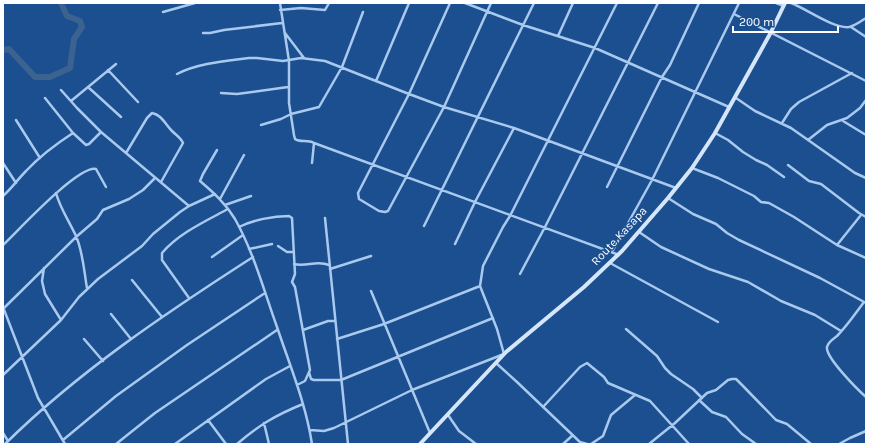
<svg xmlns="http://www.w3.org/2000/svg" width="869" height="447" font-family="Karla,sans-serif">
	<style>
		.lines { fill: none; stroke-linecap: round; stroke-linejoin: round }
		.river { stroke: #3c6290; stroke-width: 6 }
		.street { stroke: #a9c9ee; stroke-width: 2.5 }
		.secondary { stroke: #d6e6fa; stroke-width: 4 }
		.labels { text-anchor: middle; stroke-width: 3; stroke-linejoin: round; paint-order: stroke }
		.street-label { font-size: 12px; fill: #fff; stroke: #1b4f8f }
	</style>
	<rect width="100%" height="100%" fill="#1b4f8f"/>
	<g class="lines">
		<path class="river" d="M3,50l6,-1 26,28h15l20,-9 4,-29 8,-12 -2,-6 -13,-5 -6,-13"/>
		<path class="street" d="M280,3l9,58v42l5,32 1,4c5,4 13,0 19,4l-2,20
			M450,3l-41,91 -51,99 1,6 20,12 6,1 3,-1 56,-104 47,-104
			M465,3l58,22 72,23 134,59
			M776,3l8,3
			M791,3c16,6 43,26 58,24 6,-1 12,-6 17,-9
			M280,10l21,-2 24,2 4,-7
			M163,12l32,-9
			M734,14l132,67
			M851,27l15,10
			M203,33h7l14,-3 58,-7
			M285,33l19,25
			M558,36l15,-33
			M108,70l30,32
			M177,74c21,-11 49,-13 72,-16h8l26,3 18,-3 24,3 84,33 35,13 70,21 162,60
			M376,81l33,-78
			M88,87l33,30
			M61,90l16,18 24,24 88,74
			M221,93l16,1 51,-7
			M45,98l28,35 13,12 3,-1 12,-12
			M736,98l19,13 36,17 64,45 11,5
			M71,101l45,-37
			M16,120l24,38
			M843,121l23,14
			M782,123l9,-14 8,-7 53,-29
			M261,125l20,-6 10,-5 28,-7 23,-40 21,-55
			M715,133l13,7 15,12 13,8 11,5 17,12
			M808,140l19,-15 20,-7 13,-10 6,-8
			M314,143l305,112
			M217,150l-14,24 -3,7c14,12 26,23 35,38 19,34 29,72 42,108 13,39 29,77 35,117
			M126,153l21,-35 5,-5c10,2 13,11 20,18 4,4 9,7 11,12l-22,39
			M3,163l13,20
			M788,165l21,16 12,3 38,29 7,4
			M692,168l26,10 36,18 7,6 8,1 25,14 43,28 29,13
			M607,187l55,-110 8,-12 29,-62
			M56,193c4,15 13,28 20,43 7,16 8,35 11,52
			M3,196c9,-8 15,-17 23,-25 14,-15 30,-27 47,-38
			M668,198l25,16 23,10 11,9 12,7 81,38 46,25
			M220,199l24,-44
			M225,205l26,-9
			M325,218l23,226
			M424,226l110,-223
			M239,227c14,-7 34,-11 50,-11l3,2 3,56 -3,8 3,5 15,83 -5,11 -8,4
			M639,232l22,15 48,22 39,13 33,19 34,14 26,16
			M455,244l20,-42 39,-74
			M3,245c14,-13 75,-80 93,-76l10,18
			M837,245l24,-30
			M278,246l9,6h7
			M249,249l23,-5
			M612,252l40,-72 87,-177
			M212,257l31,-22
			M610,263l108,59
			M294,264c12,3 23,-4 35,1
			M44,268l-2,13 3,13 16,26
			M330,269l41,-13
			M520,274l25,-47 113,-224
			M132,280l30,37
			M371,291l59,142
			M189,298l-27,-38v-7c17,-20 44,-32 66,-44
			M864,302c-9,12 -17,24 -27,34 -4,3 -9,6 -10,11 -2,10 31,43 39,50
			M3,307l35,91 27,46
			M4,308l72,-71 21,-18 6,-9 26,-11 14,-9 12,-12
			M111,314l20,25
			M626,329l31,27 8,12 6,6 22,15 9,9
			M303,330l25,-9h7
			M84,339l19,22
			M337,339l47,-15 96,-38
			M496,363l21,19 65,62
			M309,372l2,7 3,1h27l152,-62
			M3,375l58,-55 18,-23 19,-18 44,-33 11,-12 27,-22 9,-6 26,-12
			M699,400l13,12 14,5 16,17 14,10
			M543,407l37,-40 7,-4 17,14 4,6 42,18 39,43
			M448,415l11,16 17,13
			M208,420l18,24
			M264,423l5,21
			M310,430l14,1 10,-3 78,-38 92,-36 -7,-25 -17,-43 3,-20 20,-39 7,-11 107,-213
			M3,433l5,8
			M63,440l53,-44 71,-51 78,-52
			M580,442l7,2
			M5,444c74,-73 161,-131 248,-187
			M116,444l39,-31 122,-83
			M175,444l91,-65 24,-13
			M237,444c22,-19 39,-29 66,-40
			M563,444l10,-9
			M591,444l12,-8 8,-21 24,-20
			M649,444l26,-21 32,-30 9,-3 12,-10 4,-1h4l7,7 33,34 11,4 24,20
			M839,444l11,-6 16,-7"/>
		<path class="secondary" d="M420,444l86,-92 78,-65 38,-36 46,-53 24,-30 23,-35 55,-99 15,-31"/>
	</g>
	<g class="labels">
		<g class="street-label">
			<text transform="translate(619 236) rotate(-47)" y="4">Route Kasapa</text>
		</g>
	</g>
	<rect width="869" height="447" fill="none" stroke="#ffffff" stroke-width="8"/>
	<path d="M733 26v6h105v-6" fill="none" stroke="#ffffff" stroke-width="2"/>
	<text x="739" y="26" font-size="12" fill="#ffffff" stroke="#1b4f8f" stroke-width="3" paint-order="stroke">200 m</text>
</svg>
